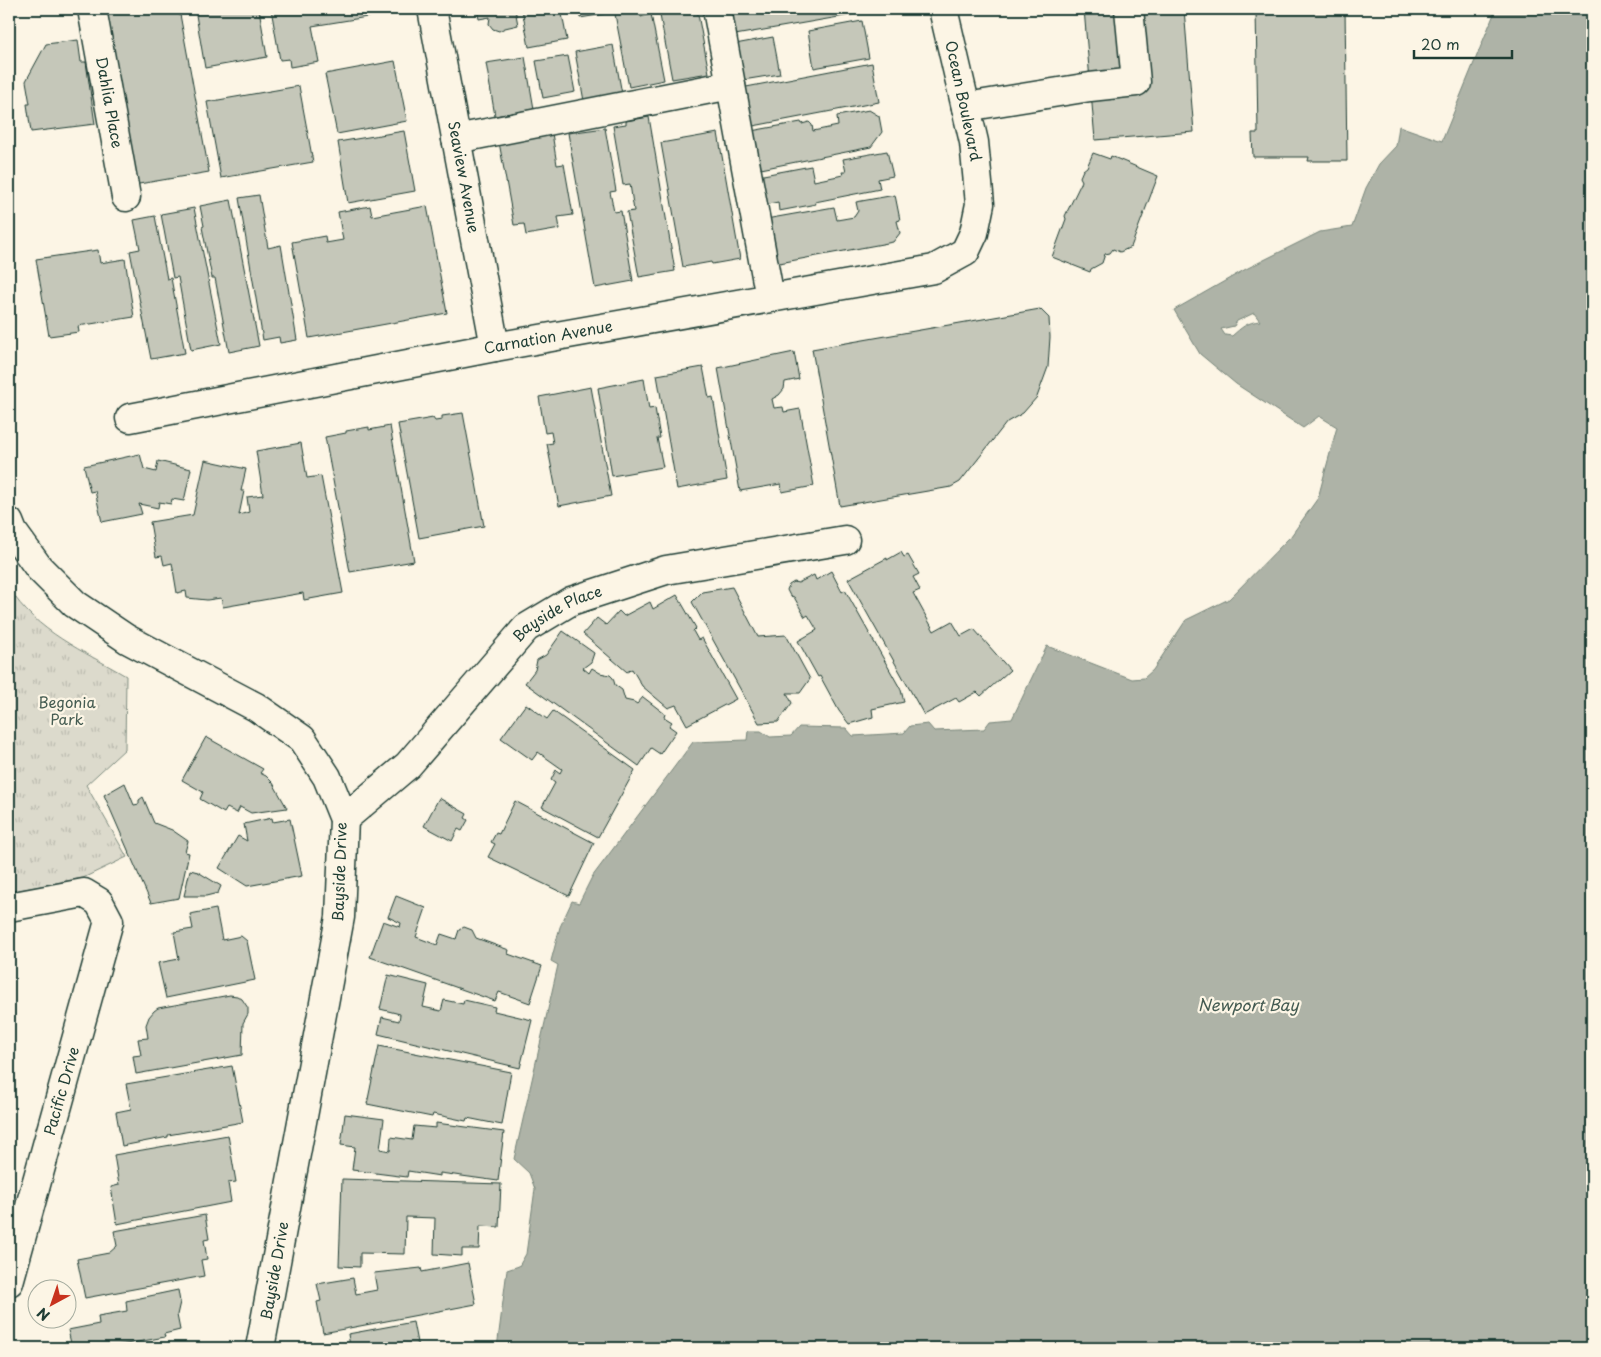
<svg xmlns="http://www.w3.org/2000/svg" width="1601" height="1357" font-family="'Playpen Sans',sans-serif">
	<style>
		.park { fill: url(#park-tufts); stroke: #7e8c80 }
		.water { fill: #aeb3a7; stroke: #758479; fill-rule: evenodd }
		.building { fill: #c5c7b9; stroke: #1f3d34 }
		.lines { fill: none; stroke-linecap: round; stroke-linejoin: round }
		.minor-casing { stroke: #1f3d34; stroke-width: 31 }
		.major-casing { stroke: #1f3d34; stroke-width: 31 }
		.minor { stroke: #fcf5e5; stroke-width: 28 }
		.major { stroke: #fcf5e5; stroke-width: 28 }
		.labels { text-anchor: middle; stroke-width: 4.5; stroke-linejoin: round; paint-order: stroke }
		.street-label { font-size: 15px; fill: #1f3d34; stroke: #fcf5e5 }
		.park-label { font-size: 15px; fill: #455c52; stroke: #fcf5e5 }
		.water-label { font-size: 16px; font-style: italic; fill: #435a51; stroke: #fcf5e5 }
	</style>
	<defs>
		<pattern id="park-tufts" width="24" height="20" patternUnits="userSpaceOnUse" patternTransform="scale(1.25)"><rect width="24" height="20" fill="#dcdacc"/><path d="M3 7l-1-3M5 7V3M7 7l1-3M15 17l-1-3M17 17v-4M19 17l1-3" fill="none" stroke="#bcbcb0"/></pattern>
	</defs>
	<rect width="100%" height="100%" fill="#fcf5e5"/>
	<filter id="ink" filterUnits="userSpaceOnUse"><feTurbulence type="fractalNoise" baseFrequency=".02" numOctaves="2"/><feDisplacementMap in="SourceGraphic" scale="10" xChannelSelector="R" yChannelSelector="G"/><feConvolveMatrix kernelMatrix="1 2 1 2 8 2 1 2 1" color-interpolation-filters="sRGB"/></filter>
	<g filter="url(#ink)">
		<path class="park" d="M9,588c27,44 75,63 117,88l-1,73 -39,36 41,72 -44,21 -74,14z"/>
		<path class="water" d="M1496,9h96v1339h-1095l10,-78 12,-4 7,-12 9,-65 -6,-16 -15,-14 44,-194 -7,-4 9,-34 12,-26 7,2 13,-26 101,-135 54,-2 1,-9h13l9,6 21,-1 8,-9 47,1 7,8 51,-3 6,-7 18,-2 6,7 50,-2 6,-8 22,-2 35,-73 85,33 12,-1 9,-8 33,-50 43,-21 62,-63 27,-38 19,-71 -18,-11 -16,12 -67,-44 -36,-30 -26,-44 72,-41 74,-37 32,-5 14,-39 13,-24 17,-18 3,-20 43,15zM1254,313l6,8c-13,1 -19,7 -28,15l-7,-1 -4,-6 13,-3 3,-5z"/>
		<path class="building" d="M101,9h78l30,163 -76,13z
			M195,9h64l8,48 -62,11z
			M271,9h121v4l-80,13 7,36 -29,5 -1,-8 -9,1z
			M477,9h38l3,16 -13,3 -6,3 -6,-2 -4,-5 1,-7 -11,2z
			M522,9h39l6,31 -38,7z
			M579,9h24l1,5 -24,4z
			M614,9h26l1,8 10,-3 13,66 -35,7z
			M670,9v3l27,-3 12,64 -37,6 -13,-69z
			M731,9h124l1,5 -121,21z
			M1084,9h100l10,123 -99,8z
			M1256,9h89l2,152h-39l1,-4h-56l-1,-24h6z
			M862,21l7,37 -55,10 -6,-37z
			M773,37l7,37 -43,7 -7,-36z
			M78,40l3,22h5l9,62 -64,8 -4,-28h3l-4,-23 20,-37z
			M613,45l9,49 -38,7 -9,-49z
			M568,56l7,36 -32,6 -7,-37z
			M525,57l9,52 -39,7 -9,-53z
			M395,61l12,60 -70,13 -12,-60z
			M872,63l7,39 -131,25 -7,-39z
			M299,86l14,76 -92,16 -14,-76z
			M869,110l10,6 3,16 -11,15 -110,22 -1,-7h-4l-5,-31 50,-9 1,2 7,-2 3,3 1,6 25,-5 -1,-10z
			M649,117l26,154 -36,6 -12,-65 7,-1 -4,-27 -7,1 -10,-59 13,-2v-3z
			M605,128l11,63 -6,1 4,20 7,-1 12,70 -38,7 -27,-155z
			M404,131l11,60 -67,12 -10,-61z
			M552,133l5,32 7,-1 9,51 -15,2 2,12 -34,6 -2,-11 -10,1 -15,-83z
			M718,133l22,126 -28,5 -1,-2 -28,5 -22,-124z
			M887,151l6,25 -15,3 2,10 -65,13 1,2 -37,7 -1,-9 -14,3 -6,-29 53,-10 3,15 29,-6 -1,-3h4l-3,-13z
			M1093,153l17,6 1,-3 47,20 -27,71 -11,5 -7,-3 -3,4 -5,1 -3,9 -11,6 -1,3 -38,-15 14,-38 -1,-3 17,-35 -2,-4 3,-7 4,-3z
			M259,195l9,53 13,-3 16,95 -17,3 -1,-6 -16,3 -24,-142z
			M895,195l5,25 -3,1 3,12 -7,9 -119,22 -8,-45 68,-12 3,13 17,-3 4,-6 -2,-9z
			M231,200l28,146 -30,6 -14,-74h-3l-10,-51 2,-1 -4,-20z
			M370,206l2,10 55,-10 20,107 -138,25 -17,-96 33,-6 1,7 17,-3 -5,-28z
			M194,208l27,136 -30,6 -13,-73 -5,1 -12,-64z
			M155,216l12,63 4,-1 14,75 -34,6 -21,-108 10,-2 -6,-29z
			M98,250l2,13 25,-4 9,58 -56,9 1,6 -30,4 -13,-77z
			M1040,309l9,9 1,19 -2,30 -11,30 -14,16 -16,9 -47,60 -9,5 -111,19 -28,-157z
			M794,352l5,27 -14,3 -1,7 -5,6 -7,4 2,9 9,-1 1,5 16,-3 14,77 -32,6 -1,-8 -41,7 -22,-123z
			M703,367l6,31 4,-1 14,83 -50,9 -20,-114z
			M644,379l5,30 6,-1 5,30h-3l6,29 -51,9 -14,-88z
			M591,387l20,109 -52,10 -12,-62 6,-1 -2,-11 -6,1 -6,-36z
			M463,413l21,113 -65,12 -21,-114 35,-6 2,3 7,-1v-4z
			M390,426l24,135 -64,11 -25,-135 21,-4v-2l23,-4v3z
			M301,443l6,35 14,-2 22,117 -39,7 -1,-7 -80,14 -2,-9 -14,2 -20,-2 -1,-7 -9,2 -5,-30 -8,2 -2,-9 -6,1 -6,-35 43,-7 12,-55 41,9 -5,22h3l-5,24 10,-3 -2,-15 16,-2 -7,-44z
			M140,454l4,15 12,3 2,-11 33,8 -7,32 -12,-2 -1,5 -12,-2 -1,6 -19,-4 3,10 -40,8 -7,-31 -5,1 -6,-26z
			M901,552l3,5 4,-2 11,19 -6,3 7,13 -7,3 21,38 18,-10 9,15 13,-7 36,41 -29,26 -4,-4 -18,10 -3,-4 -32,17 -76,-136 39,-21v2z
			M831,571l11,21 3,-2 56,100 3,12 -32,7 1,8 -24,7 -10,-13 -19,-35 -2,1 -20,-36 19,-11 -9,-15 -3,2 -11,-20 -4,-1 -3,-6 2,-5 5,-3 4,1 16,-8 2,5z
			M732,587l26,50 28,-2 24,44 -10,14h-13l5,10 -14,19 -19,1 -67,-121 10,-10z
			M677,595l19,33 -3,3 5,9 4,-2 34,61 -49,26 -11,-20 -8,3 -26,-22 -10,-17 -5,3 -44,-38 14,-16 9,7 13,-14 5,5 26,-14 3,7z
			M563,631l31,22 -3,9 -8,6 6,5 3,-5 8,5 10,2 3,3 2,7 7,5 3,10 9,2 3,2 6,-7 22,17 -1,3 8,5 -3,4 7,5 -16,23 -9,-6 -12,18 -114,-83 10,-13 2,-10 9,-5z
			M526,704l21,15 6,-8 82,59 -37,67 -56,-30 13,-24 -4,-3 5,-10 4,3 2,-4 -24,-17 -6,8 -31,-22z
			M206,737l57,32 -3,4 6,3 7,7 14,25 -36,5 -11,-6 -3,6 -10,-5 -3,5 -24,-14 3,-7 -21,-12z
			M125,783l9,22 5,-1v-4l4,-3 11,26 18,7 16,11 -3,11 4,1 -10,45 -28,5 -47,-108z
			M439,798l28,16 -2,4 3,2 -6,11 -4,-2 -6,12 -28,-15z
			M515,801l79,42 -25,53 -81,-39 7,-13 -4,-2 5,-9 3,1z
			M272,818l1,4 17,-3 12,57 -55,10 -28,-18 19,-32 9,5 -3,-17z
			M190,870l8,2 23,14 -3,7 -12,3h-22z
			M396,896l30,12 -10,29 21,8 4,-11 15,5 3,-9 5,-3 8,3 4,8 33,12 -1,4 34,12 -12,37 -31,-11 -4,9 -125,-44 13,-36 17,6 1,-4 -13,-6z
			M216,909l6,31 19,-4 6,5 8,39 -89,18 -8,-35 21,-4 -5,-27 19,-3 -3,-15z
			M388,975l40,10 -5,22 18,4 3,-11 19,4 1,-4 31,7 -1,4 38,9 -12,48 -142,-34 4,-17 17,4 1,-7 -20,-5z
			M230,995l7,1 5,3 6,9v6l-5,9 -1,32 -106,19 -3,-18 8,-1 -3,-16 10,-1 -2,-13 3,-8 5,-6 4,-3z
			M379,1046l132,26 -9,53 -35,-7 -1,3 -33,-7 -1,3 -65,-13z
			M232,1066l11,56 -75,13v2l-46,9 -6,-34 15,-3 -5,-25z
			M345,1114l39,5 -4,30 10,2 1,-14 21,3 2,-14 22,2v-5l68,9 -6,49 -58,-8v3l-32,-5 -1,6 -55,-7 3,-23 -14,-2z
			M228,1135l8,47 -8,1 3,19 -114,22 -6,-37 8,-2 -5,-30z
			M342,1179l159,5 -2,43 -19,-1 -1,23h-17v7l-28,-2 1,-36 -29,-1 -1,37 -45,-1v14l-21,-1z
			M205,1215l4,24 -5,1 3,19 -6,1 3,16 -119,22 -8,-39 32,-6 8,-7 -3,-15z
			M468,1263l8,41 -153,29 -6,-31 4,-1 -4,-17 36,-6 3,16 21,-4 -3,-17 47,-5 1,4z
			M178,1290l2,12 -3,13 3,15 -16,4 1,3 -61,11h-32l-4,-18 31,-6 -1,-8 29,-5 -1,-10z
			M413,1322l5,26h-80l12,-2 -2,-12z"/>
		<g class="lines">
			<defs>
				<g id="minor">
					<path id="s1" d="M92,9l34,188"/>
					<path id="s2" d="M432,9l63,338"/>
					<path d="M717,9l53,289"/>
					<path d="M966,107l124,-20 46,-5 -7,-73"/>
					<path d="M456,139l275,-54"/>
					<path id="s3" d="M130,418l365,-71 439,-78 31,-17 9,-19 6,-29 -6,-62 -31,-133"/>
					<path id="s4" d="M344,819l64,-54 118,-137 45,-27 95,-31 179,-30"/>
					<path d="M9,907l75,-14 15,9 10,19 -100,361"/>
				</g>
				<path id="major" d="M9,522l4,10 26,36 36,36 52,35 129,68 46,32 25,38 17,42 -4,98 -80,431"/>
			</defs>
			<use href="#minor" class="minor-casing"/>
			<use href="#major" class="major-casing"/>
			<use href="#minor" class="minor"/>
			<use href="#major" class="major"/>
		</g>
	</g>
	<g class="labels">
		<g class="street-label">
			<text transform="translate(963 101) rotate(78)" y="5">Ocean Boulevard</text>
			<text dy="5" stroke="none"><textPath href="#s1" startOffset="95">Dahlia Place</textPath></text>
			<text dy="5" stroke="none"><textPath href="#s2" startOffset="171">Seaview Avenue</textPath></text>
			<text dy="5" stroke="none"><textPath href="#s3" startOffset="426">Carnation Avenue</textPath></text>
			<text dy="5" stroke="none"><textPath href="#s4" startOffset="299">Bayside Place</textPath></text>
			<text transform="translate(340 872) rotate(-88)" y="5">Bayside Drive</text>
			<text transform="translate(62 1091) rotate(-74)" y="5">Pacific Drive</text>
			<text transform="translate(275 1271) rotate(-80)" y="5">Bayside Drive</text>
		</g>
		<g class="park-label">
			<text x="67" y="708">Begonia<tspan x="67" dy="17">Park</tspan></text>
		</g>
		<g class="water-label">
			<text x="1248" y="1011">Newport Bay</text>
		</g>
	</g>
	<rect width="1601" height="1357" fill="none" stroke="#fcf5e5" stroke-width="30"/>
	<rect x="15" y="15" width="1571" height="1327" fill="none" stroke="#1f3d34" stroke-width="2" filter="url(#ink)"/>
	<g transform="translate(52 1304) rotate(220)"><circle r="24" fill="#fcf5e5" stroke="#a4ab9e"/>
	<path d="M0-4L9 19L0 12L-9 19Z" fill="#c8321e"/>
	<text y="-8" font-size="14" font-weight="bold" text-anchor="middle" fill="#1f3d34">N</text>
	</g>
	<path d="M1414 50v8h98v-8" fill="none" stroke="#1f3d34" stroke-width="2.5"/>
	<text x="1421" y="50" font-size="15" fill="#1f3d34" stroke="#fcf5e5" stroke-width="4" paint-order="stroke">20 m</text>
</svg>
